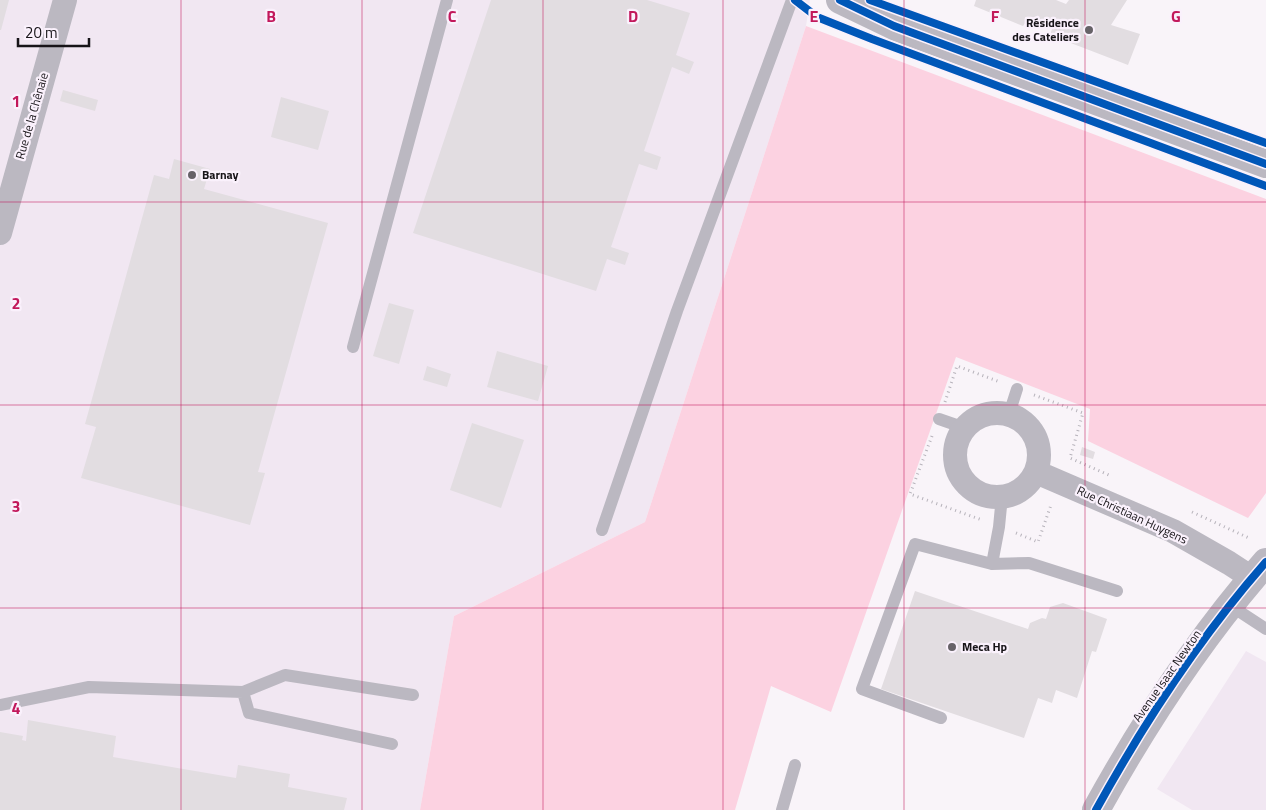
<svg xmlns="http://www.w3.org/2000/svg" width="1266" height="810" font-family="'Titillium Web',sans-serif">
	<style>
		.built { fill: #f1e7f2 }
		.green { fill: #fcd2e1 }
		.building { fill: #e2dde1 }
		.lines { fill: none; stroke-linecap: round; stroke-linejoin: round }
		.path { stroke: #b7b3bb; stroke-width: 3; stroke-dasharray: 1 4; stroke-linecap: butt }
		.service { stroke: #bbb8c1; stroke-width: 12 }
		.minor { stroke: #bbb8c1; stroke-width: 24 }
		.tertiary { stroke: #bbb8c1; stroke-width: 28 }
		.cycleway-casing { stroke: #faf1fc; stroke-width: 11 }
		.cycleway { stroke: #0057b8; stroke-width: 8 }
		.grid { fill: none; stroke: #c2185b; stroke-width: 1; stroke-opacity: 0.55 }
		.poi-dot { fill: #666267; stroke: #faf1fc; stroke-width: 2 }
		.labels { text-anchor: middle; stroke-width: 4.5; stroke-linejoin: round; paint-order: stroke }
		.poi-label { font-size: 12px; font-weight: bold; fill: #171418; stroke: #faf1fc; text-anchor: start }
		.street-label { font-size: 12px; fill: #171418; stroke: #faf1fc }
		.grid-label { font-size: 16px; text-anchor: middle; font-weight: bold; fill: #c2185b; stroke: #faf1fc; stroke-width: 4.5; stroke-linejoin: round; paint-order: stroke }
	</style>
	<rect width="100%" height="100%" fill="#f9f4f9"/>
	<path class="built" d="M0,0h810l-4,26 -161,496 -191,94 -34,194h-420z
		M1246,651l20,11v148h-74l-35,-21z"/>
	<path class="green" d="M806,26l460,173v294l-18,25 -160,-77 2,-32 -134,-52 -125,355 -60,-26 -36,124h-315l34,-194 191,-94z"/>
	<path class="building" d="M0,0h9l-8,30h-1z
		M491,0h156l43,13 -14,42 18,7 -5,12 -17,-7 -28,84 17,6 -4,13 -18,-6 -28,83 18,6 -4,12 -18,-6 -11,32 -183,-58z
		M976,0h80l10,4 3,-4h58l-16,25 29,9 -12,31 -78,-30 3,-9 -25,-7 -5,7 -49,-20z
		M63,90l35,10 -3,11 -35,-10z
		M281,97l48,14 -11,39 -47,-13z
		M174,159l36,10 -6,20 124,34 -70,249 7,1 -15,52 -169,-47 15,-51 -11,-3 69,-249 15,4z
		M389,303l25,7 -15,54 -26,-8z
		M497,351l51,15 -10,35 -51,-14z
		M427,366l24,8 -4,13 -24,-7z
		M472,423l52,17 -23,68 -51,-18z
		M1082,447l13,5 -2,7 -13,-4z
		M915,591l113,38 2,-6 12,-5 4,1 4,-12 13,-4 44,16 -11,33 -4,-1 -15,47 -21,-8 -4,13 -14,-5 -14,40 -143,-49z
		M28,720l88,16 -3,21 123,21 2,-13 52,9 -2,13 59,11 -3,12h-344v-78l23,4 -1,4 4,1z"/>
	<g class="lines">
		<path class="path" d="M1034,395l49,18 -13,45 41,18
			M945,402l12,-36 43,16
			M932,436l-22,58 72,26
			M1192,512l57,26
			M1016,533l22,9 13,-37"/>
		<path class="service" d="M353,347l94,-347
			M1009,414l8,-25
			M939,419l26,9
			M602,530l75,-219 115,-311
			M992,564l7,-37 3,-31
			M1231,606l35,23
			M243,692l6,21 143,31
			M0,705l89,-18 154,5 42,-17 128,20
			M941,718l-79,-29 53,-145 77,20 37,-1 88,28
			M782,810l13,-45"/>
		<path class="minor" d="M0,233l65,-233
			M955 455a42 42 0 1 1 84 0a42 42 0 1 1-84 0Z
			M1036,472l137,59 56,32 23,15"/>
		<path class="tertiary" d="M840,0l54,26 372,138
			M1096,810c48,-87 104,-173 170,-248"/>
		<defs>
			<path id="cycleway" d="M795,0l22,17 55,22 394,147
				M840,0l54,26 372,138
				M870,0l396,143
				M1096,810c48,-87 104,-173 170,-248"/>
		</defs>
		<use href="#cycleway" class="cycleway-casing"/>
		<use href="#cycleway" class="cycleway"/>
	</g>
	<path class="grid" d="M181,0v810M362,0v810M543,0v810M723,0v810M904,0v810M1085,0v810M0,202h1266M0,405h1266M0,608h1266"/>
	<g class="poi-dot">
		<circle cx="1089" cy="30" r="5"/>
		<circle cx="192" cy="175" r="5"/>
		<circle cx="952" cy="647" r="5"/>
	</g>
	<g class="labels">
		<g class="poi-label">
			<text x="1079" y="27" text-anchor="end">Résidence<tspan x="1079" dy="14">des Cateliers</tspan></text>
			<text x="202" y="179">Barnay</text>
			<text x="962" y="651">Meca Hp</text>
		</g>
		<g class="street-label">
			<text transform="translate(32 116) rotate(-74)" y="4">Rue de la Chênaie</text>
			<text transform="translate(1132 515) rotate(25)" y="4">Rue Christiaan Huygens</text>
			<text transform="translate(1167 676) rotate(-55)" y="4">Avenue Isaac Newton</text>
		</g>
	</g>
	<g class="grid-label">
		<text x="271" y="22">B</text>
		<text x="452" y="22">C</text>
		<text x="633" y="22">D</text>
		<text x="814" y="22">E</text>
		<text x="995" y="22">F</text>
		<text x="1176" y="22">G</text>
		<text x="16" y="107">1</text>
		<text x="16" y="309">2</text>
		<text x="16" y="512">3</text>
		<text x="16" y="714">4</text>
	</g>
	<path d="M18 38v8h71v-8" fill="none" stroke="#171418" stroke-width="2.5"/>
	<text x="25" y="38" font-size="15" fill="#171418" stroke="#faf1fc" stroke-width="4" paint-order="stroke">20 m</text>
</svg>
